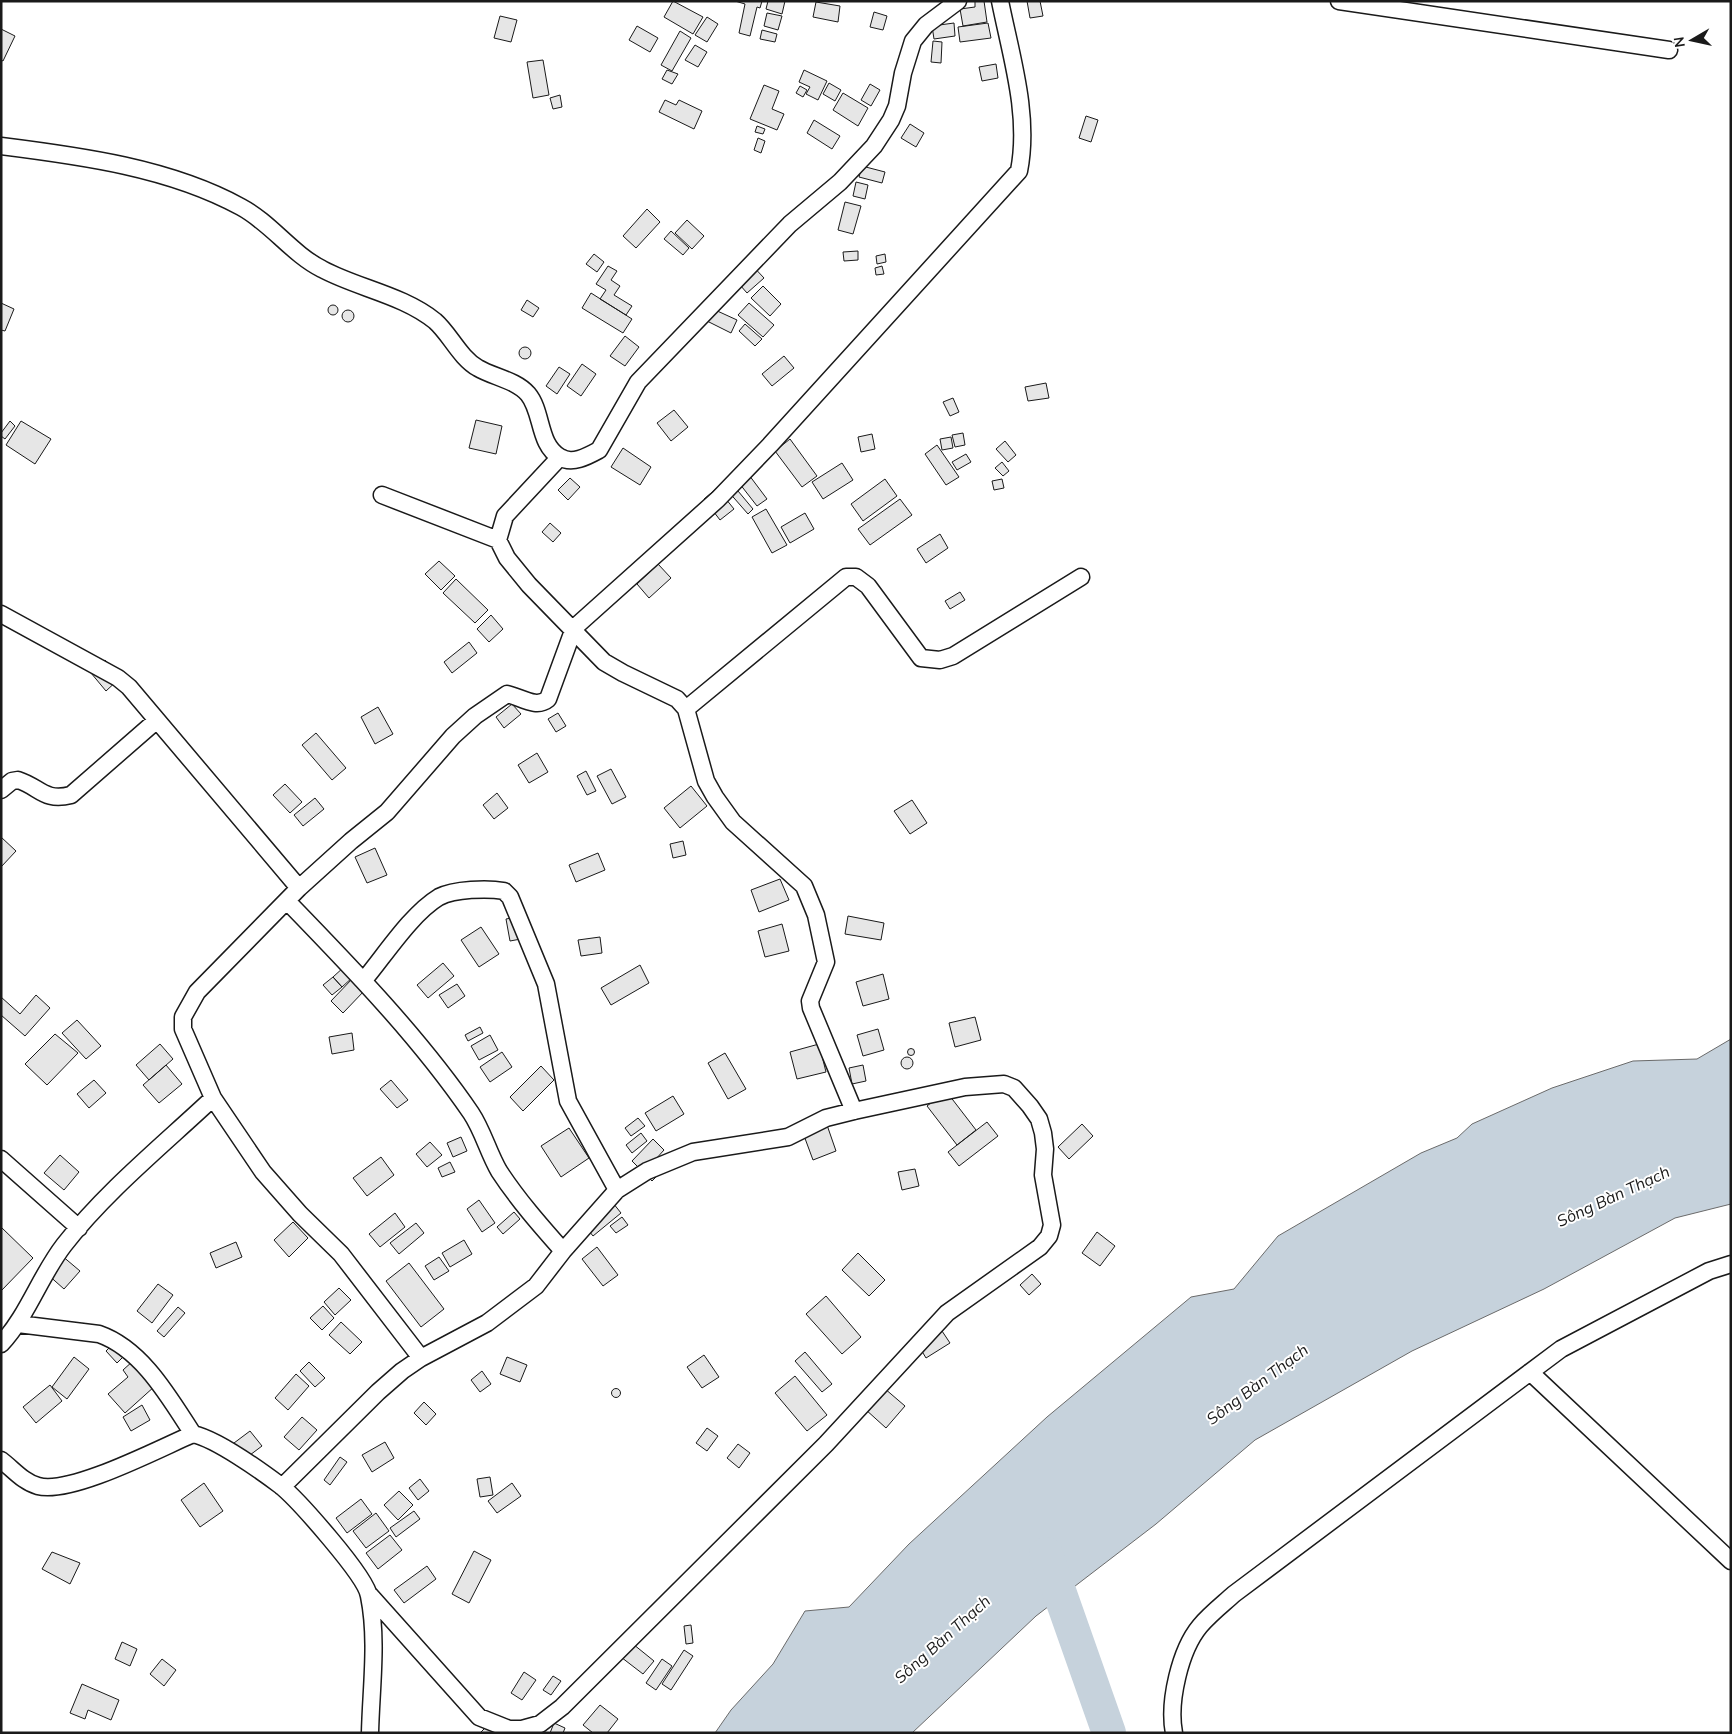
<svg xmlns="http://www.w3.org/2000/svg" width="1732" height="1734" font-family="Mulish,sans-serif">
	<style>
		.water { fill: #c6d2dc; stroke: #6a6a6a }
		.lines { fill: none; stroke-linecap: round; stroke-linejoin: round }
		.river { stroke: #c6d2dc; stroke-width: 34 }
		.building { fill: #e6e6e6; stroke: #1a1a1a }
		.minor-casing { stroke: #1a1a1a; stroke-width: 19 }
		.minor { stroke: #fff; stroke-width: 16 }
		.labels { text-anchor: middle; stroke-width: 4; stroke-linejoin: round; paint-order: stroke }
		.water-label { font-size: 16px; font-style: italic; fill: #1a1a1a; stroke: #fff }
	</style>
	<rect width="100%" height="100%" fill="#fff"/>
	<path class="water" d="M1731,1039v165l-56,14 -131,71 -132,62 -157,89 -99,84 -120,92 -124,117h-197l16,-23 42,-46 32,-53 44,-4 60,-63 138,-127 144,-120 43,-8 44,-53 143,-83 36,-15 15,-14 80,-36 81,-27 64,-2z"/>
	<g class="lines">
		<path class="river" d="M1046,1554l63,179"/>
	</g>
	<path class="building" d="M673,1l30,16 -10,17 -29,-17z
		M735,1h27l-2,7 -3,-1 -7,29 -11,-3 6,-29z
		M768,1h17l-3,13 -16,-5z
		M975,1h9l3,21 -24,4 -3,-17 15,-2z
		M1027,1h13l3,15 -13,2z
		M816,2l24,4 -2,16 -25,-5z
		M874,12l13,4 -4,14 -13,-3z
		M767,13l15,3 -4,14 -14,-4z
		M500,16l17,4 -6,22 -17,-4z
		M707,17l11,7 -11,18 -12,-7z
		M954,23l1,13 -21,3 -2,-13z
		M988,23l3,15 -31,4 -2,-15z
		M637,26l21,12 -8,14 -21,-12z
		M1,29l14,7 -12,25 -2,-1z
		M762,30l15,4 -2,8 -15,-3z
		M680,31l11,7 -19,33 -11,-6z
		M933,41l9,1 -1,21 -10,-1z
		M695,45l12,7 -9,15 -13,-7z
		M543,60l6,35 -16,3 -6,-36z
		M996,64l2,14 -16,3 -3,-14z
		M667,70l11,4 -6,10 -10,-5z
		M804,70l23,11 -9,19 -12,-6 4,-7 -11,-5z
		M829,83l12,7 -6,11 -12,-7z
		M870,84l10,6 -9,16 -10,-6z
		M764,85l15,6 -7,18 12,5 -7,16 -27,-11z
		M800,86l7,4 -4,7 -7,-4z
		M843,93l25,15 -10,18 -25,-16z
		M560,95l2,12 -9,2 -3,-11z
		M665,100l11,5 3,-5 23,11 -8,18 -35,-17z
		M1086,116l12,4 -7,22 -12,-4z
		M814,120l26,16 -8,13 -25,-16z
		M910,124l14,9 -8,14 -15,-9z
		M757,126l8,3 -2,5 -8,-2z
		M758,138l7,3 -4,12 -7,-3z
		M862,166l23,6 -3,11 -23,-6z
		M856,182l12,3 -3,14 -12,-3z
		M845,202l16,4 -8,28 -15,-4z
		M647,209l13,13 -24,26 -13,-12z
		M687,220l17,16 -12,13 -17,-16z
		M671,231l18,17 -6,7 -19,-16z
		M858,251v9l-14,1 -1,-9z
		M594,254l10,8 -7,10 -11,-8z
		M885,254l1,8 -9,2 -1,-8z
		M749,262l15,16 -17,15 -14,-16z
		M608,266l9,5 -6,9 9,6 -6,9 18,11 -6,9 -26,-16 6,-9 -10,-6z
		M882,266l2,8 -8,1 -1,-7z
		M763,286l18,18 -11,12 -19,-18z
		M591,293l41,26 -9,14 -41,-25z
		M527,300l12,8 -6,9 -12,-7z
		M1,303l13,6 -9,22 -4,-1z
		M749,303l25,22 -11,12 -25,-22z
		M328 310a5 5 0 1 1 10 0a5 5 0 1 1-10 0Z
		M713,309l24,11 -6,13 -24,-12z
		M342 316a6 6 0 1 1 12 0a6 6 0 1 1-12 0Z
		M745,324l17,15 -7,7 -16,-15z
		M625,336l14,11 -14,19 -15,-10z
		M519 353a6 6 0 1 1 12 0a6 6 0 1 1-12 0Z
		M784,356l10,12 -22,18 -10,-12z
		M582,364l14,10 -15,22 -14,-10z
		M559,367l11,7 -13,20 -11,-8z
		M1046,383l3,15 -21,3 -3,-14z
		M953,398l6,14 -9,4 -7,-14z
		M674,410l14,17 -17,14 -14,-18z
		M476,420l26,6 -6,28 -27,-6z
		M10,421l5,5 -10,13 -4,-3v-3z
		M21,421l30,18 -16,25 -29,-19z
		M963,433l2,12 -10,2 -3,-12z
		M872,434l3,15 -14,3 -3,-15z
		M951,437l2,11 -11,2 -2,-11z
		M790,439l27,37 -15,11 -27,-36z
		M1005,441l11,14 -8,7 -12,-13z
		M937,445l22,32 -13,8 -21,-31z
		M623,448l28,19 -11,18 -29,-18z
		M966,454l5,8 -14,8 -5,-8z
		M1002,462l7,9 -6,5 -8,-8z
		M842,463l11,17 -30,19 -11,-17z
		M746,471l21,28 -10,7 -21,-27z
		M570,478l10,9 -12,13 -10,-10z
		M885,479l12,17 -34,25 -12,-17z
		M1002,479l2,9 -10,2 -2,-9z
		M733,485l20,24 -5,5 -21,-24z
		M717,488l17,21 -14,11 -16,-21z
		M900,499l12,16 -42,30 -12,-16z
		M766,509l21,36 -15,8 -20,-36z
		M805,513l9,16 -24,14 -9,-16z
		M550,523l11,10 -8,9 -11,-10z
		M940,534l8,14 -22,15 -9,-14z
		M439,561l16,15 -14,14 -16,-16z
		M658,564l13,14 -22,20 -12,-14z
		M456,579l32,31 -13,13 -32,-30z
		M960,592l5,8 -15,9 -5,-8z
		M491,615l12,14 -14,13 -12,-13z
		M469,642l8,11 -25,20 -8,-11z
		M105,660l15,18 -14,13 -15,-18z
		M512,704l9,10 -17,14 -8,-11z
		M378,707l15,27 -18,10 -14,-27z
		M558,713l8,13 -10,6 -8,-13z
		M316,733l30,35 -14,12 -30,-35z
		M537,753l11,19 -19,11 -11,-18z
		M611,769l15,28 -14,7 -15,-28z
		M586,771l10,20 -9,4 -10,-19z
		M285,784l17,18 -12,11 -17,-18z
		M691,786l16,20 -27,22 -16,-20z
		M497,793l11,15 -14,11 -11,-14z
		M315,798l9,11 -21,17 -9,-11z
		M912,800l15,23 -17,11 -16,-23z
		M1,837l15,14 -15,16z
		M683,841l3,14 -13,3 -3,-14z
		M375,848l12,27 -20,8 -12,-26z
		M598,853l7,17 -29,12 -7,-17z
		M780,879l9,21 -30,12 -8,-22z
		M522,916l4,22 -16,3 -4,-22z
		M848,916l36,7 -3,17 -36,-6z
		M782,924l7,27 -24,6 -7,-26z
		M481,927l18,27 -20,13 -18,-27z
		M600,937l2,16 -21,3 -3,-16z
		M443,963l11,13 -26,22 -11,-13z
		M640,965l9,18 -38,22 -10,-17z
		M344,967l9,10 -11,10 -9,-10z
		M883,974l6,25 -26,7 -7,-24z
		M333,977l9,10 -10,8 -9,-10z
		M353,978l12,12 -22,23 -12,-12z
		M457,984l8,12 -17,12 -9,-13z
		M36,995l14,13 -25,28 -24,-21v-18l19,17z
		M975,1017l6,23 -26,7 -6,-24z
		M77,1020l24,26 -15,13 -24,-26z
		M480,1027l3,6 -15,8 -3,-6z
		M878,1029l6,21 -21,6 -6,-21z
		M352,1033l2,17 -22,4 -3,-17z
		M55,1034l23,19 -31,32 -22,-21z
		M490,1035l8,15 -19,10 -8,-14z
		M160,1044l13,15 -24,21 -13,-15z
		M819,1044l7,28 -29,7 -7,-27z
		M907.5 1052a3.5 3.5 0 1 1 7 0a3.5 3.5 0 1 1-7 0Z
		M502,1052l10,15 -22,15 -10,-15z
		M725,1053l21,36 -18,10 -20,-36z
		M901 1063a6 6 0 1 1 12 0a6 6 0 1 1-12 0Z
		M166,1065l16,19 -23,19 -16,-18z
		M863,1065l3,16 -14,3 -3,-16z
		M541,1066l13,14 -31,31 -13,-14z
		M94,1080l12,13 -17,15 -12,-14z
		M391,1080l17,20 -11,8 -17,-19z
		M946,1091l30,39 -19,15 -30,-39z
		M673,1096l11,18 -28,17 -11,-18z
		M638,1118l7,8 -14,10 -6,-8z
		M987,1122l11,14 -39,30 -11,-14z
		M1082,1124l11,12 -24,23 -11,-12z
		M827,1125l9,26 -23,9 -10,-27z
		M569,1128l20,30 -28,19 -20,-31z
		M641,1133l6,8 -15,12 -6,-8z
		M461,1137l6,14 -14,6 -6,-14z
		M653,1139l11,11 -9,10 8,10 -11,11 -20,-20z
		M430,1142l12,13 -15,12 -11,-13z
		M60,1155l19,17 -15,18 -20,-17z
		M381,1157l13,18 -27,21 -14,-18z
		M450,1162l5,10 -13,5 -4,-9z
		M915,1169l4,17 -17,4 -4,-18z
		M609,1198l12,15 -28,23 -12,-15z
		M479,1200l16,23 -13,9 -15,-23z
		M514,1212l6,7 -17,15 -6,-7z
		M395,1213l10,14 -25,20 -11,-13z
		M622,1217l6,8 -12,8 -6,-7z
		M293,1222l15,16 -19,19 -15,-17z
		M416,1223l8,10 -25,21 -9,-11z
		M1,1227l32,31 -32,33z
		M1097,1232l18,14 -15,20 -18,-13z
		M464,1240l8,14 -22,13 -8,-14z
		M236,1242l6,15 -26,11 -6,-15z
		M597,1247l21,28 -15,11 -21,-27z
		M858,1253l27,27 -16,16 -27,-26z
		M61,1255l19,16 -16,18 -18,-16z
		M439,1257l10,14 -15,9 -9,-14z
		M409,1263l35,46 -23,18 -35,-46z
		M1032,1274l9,10 -12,11 -9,-10z
		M158,1284l15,11 -21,28 -15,-12z
		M339,1288l12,12 -16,15 -11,-13z
		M826,1296l35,41 -19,17 -36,-40z
		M323,1306l11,12 -12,12 -12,-12z
		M178,1307l7,6 -21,24 -7,-6z
		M341,1322l21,20 -12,12 -21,-19z
		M940,1328l10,15 -24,15 -9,-15z
		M119,1338l11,12 -13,13 -11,-12z
		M805,1352l27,32 -10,8 -27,-31z
		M704,1355l15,22 -17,11 -15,-21z
		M74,1357l15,12 -22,30 -15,-12z
		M507,1357l20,8 -7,17 -20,-8z
		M133,1361l22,25 -30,27 -17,-19 20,-17 -5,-7z
		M309,1362l16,16 -10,9 -15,-16z
		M482,1371l9,13 -11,8 -9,-12z
		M296,1374l13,12 -21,24 -13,-12z
		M795,1376l32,39 -20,16 -32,-38z
		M50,1385l12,16 -26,22 -13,-16z
		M884,1388l21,18 -19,22 -21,-19z
		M611.5 1393a4.5 4.5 0 1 1 9 0a4.5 4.5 0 1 1-9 0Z
		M424,1402l12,12 -10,11 -12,-12z
		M142,1405l8,15 -19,11 -8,-14z
		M302,1417l15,13 -18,20 -15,-13z
		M707,1428l11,8 -11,15 -11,-8z
		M250,1431l12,15 -16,12 -12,-15z
		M385,1442l9,16 -22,14 -10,-17z
		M738,1444l12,9 -11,15 -12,-10z
		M340,1457l7,5 -17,23 -6,-5z
		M490,1477l3,18 -13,2 -3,-18z
		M420,1479l9,12 -11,9 -9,-12z
		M204,1483l19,28 -23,16 -19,-27z
		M512,1483l9,13 -24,17 -9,-12z
		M399,1491l14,14 -15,15 -14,-15z
		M361,1499l11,15 -25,19 -11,-15z
		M414,1511l6,8 -24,18 -6,-9z
		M376,1513l13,18 -23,17 -13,-17z
		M390,1535l12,15 -24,19 -12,-16z
		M474,1551l17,9 -22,43 -17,-9z
		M52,1552l28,11 -10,21 -28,-15z
		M427,1566l9,13 -32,24 -10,-13z
		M691,1625l2,18 -7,1 -2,-18z
		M628,1640l26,21 -11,13 -26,-20z
		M122,1642l15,7 -7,17 -15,-7z
		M684,1650l9,6 -22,34 -9,-6z
		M162,1659l14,11 -12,16 -14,-12z
		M662,1659l10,7 -16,24 -10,-7z
		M524,1672l12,8 -14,20 -11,-7z
		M553,1676l8,5 -10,14 -8,-5z
		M82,1684l37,16 -8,20 -23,-10 -3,9 -15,-6z
		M600,1705l18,14 -11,14h-14l-10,-8z
		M496,1717l11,16h-27z
		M554,1723l11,5 -2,5h-13z"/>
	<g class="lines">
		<defs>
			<path id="minor" d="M1339,1l330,49
				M1,146c80,10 169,22 240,61 30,16 51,47 81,62 35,19 81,26 113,52 15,13 25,37 43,47 15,9 38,12 50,26 15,18 10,51 32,63 12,8 28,-1 39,-7l39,-68 152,-158 50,-42 34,-36 17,-26 6,-14 6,-33 10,-32 13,-16 32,-24
				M560,457l-55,59 -7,24 9,18 22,27 75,77 19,11 54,26 9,10 20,72 9,16 18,25 71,64 12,29 10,47 -16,39 1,7 43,103
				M382,495l116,45
				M1,614l117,64 11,9 170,201
				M686,709l160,-132h10l12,9 53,72 19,2 13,-4 128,-79
				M1,790l11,-9 6,-1c22,7 26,22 53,15l86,-75
				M287,901c64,66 132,136 184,212 12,18 17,39 28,58 19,29 41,54 64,80
				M364,980c21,-25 47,-66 75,-83 15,-8 49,-9 65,-6l6,6 36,87 22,117 49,89
				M1,1159l78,69
				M18,1324l81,10c43,15 70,63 94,100
				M1,1344c27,-29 39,-68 63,-99 41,-53 100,-101 149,-147
				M421,1358l-80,-104 -41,-40 -37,-42 -50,-74 -30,-69v-12l14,-25 102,-104 52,-47 36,-29 66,-76 22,-20 32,-22c14,3 29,15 41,5l26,-71 144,-129 52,-54 249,-274c11,-56 -8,-115 -19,-170
				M1530,1372l201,189
				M1,1460c12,9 22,22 37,26 33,9 122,-38 155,-52 23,5 68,37 88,52 17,14 85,90 88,110 9,44 2,92 1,137
				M282,1487l96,-95 24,-21 19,-13 66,-35 49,-37 27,-35 54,-61 30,-19 46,-19 95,-15 38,-19 28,-7 111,-24 39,-3 10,4 16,18 9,13 4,14 2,16 -2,26 9,50 -3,11 -9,11 -93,66 -121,131 -264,263 -22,17 -18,5h-13l-30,-12 -110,-123
				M1174,1733c-6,-31 6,-83 26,-107 10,-12 23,-22 34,-32l327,-245 148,-78 22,-7"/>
		</defs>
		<use href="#minor" class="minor-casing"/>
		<use href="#minor" class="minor"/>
	</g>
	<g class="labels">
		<g class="water-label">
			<text transform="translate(1613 1196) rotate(-25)" y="6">Sông Bàn Thạch</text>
			<text transform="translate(1257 1384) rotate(-37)" y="6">Sông Bàn Thạch</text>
			<text transform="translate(942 1639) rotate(-42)" y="6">Sông Bàn Thạch</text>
		</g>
	</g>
	<rect width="1732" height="1734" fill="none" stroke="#1a1a1a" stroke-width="5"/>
	<g transform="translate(1692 40) rotate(261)" stroke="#ffffff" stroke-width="4" paint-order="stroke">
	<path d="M0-4L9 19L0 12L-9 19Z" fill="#1a1a1a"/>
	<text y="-8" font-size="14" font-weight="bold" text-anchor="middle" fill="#1a1a1a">N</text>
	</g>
</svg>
